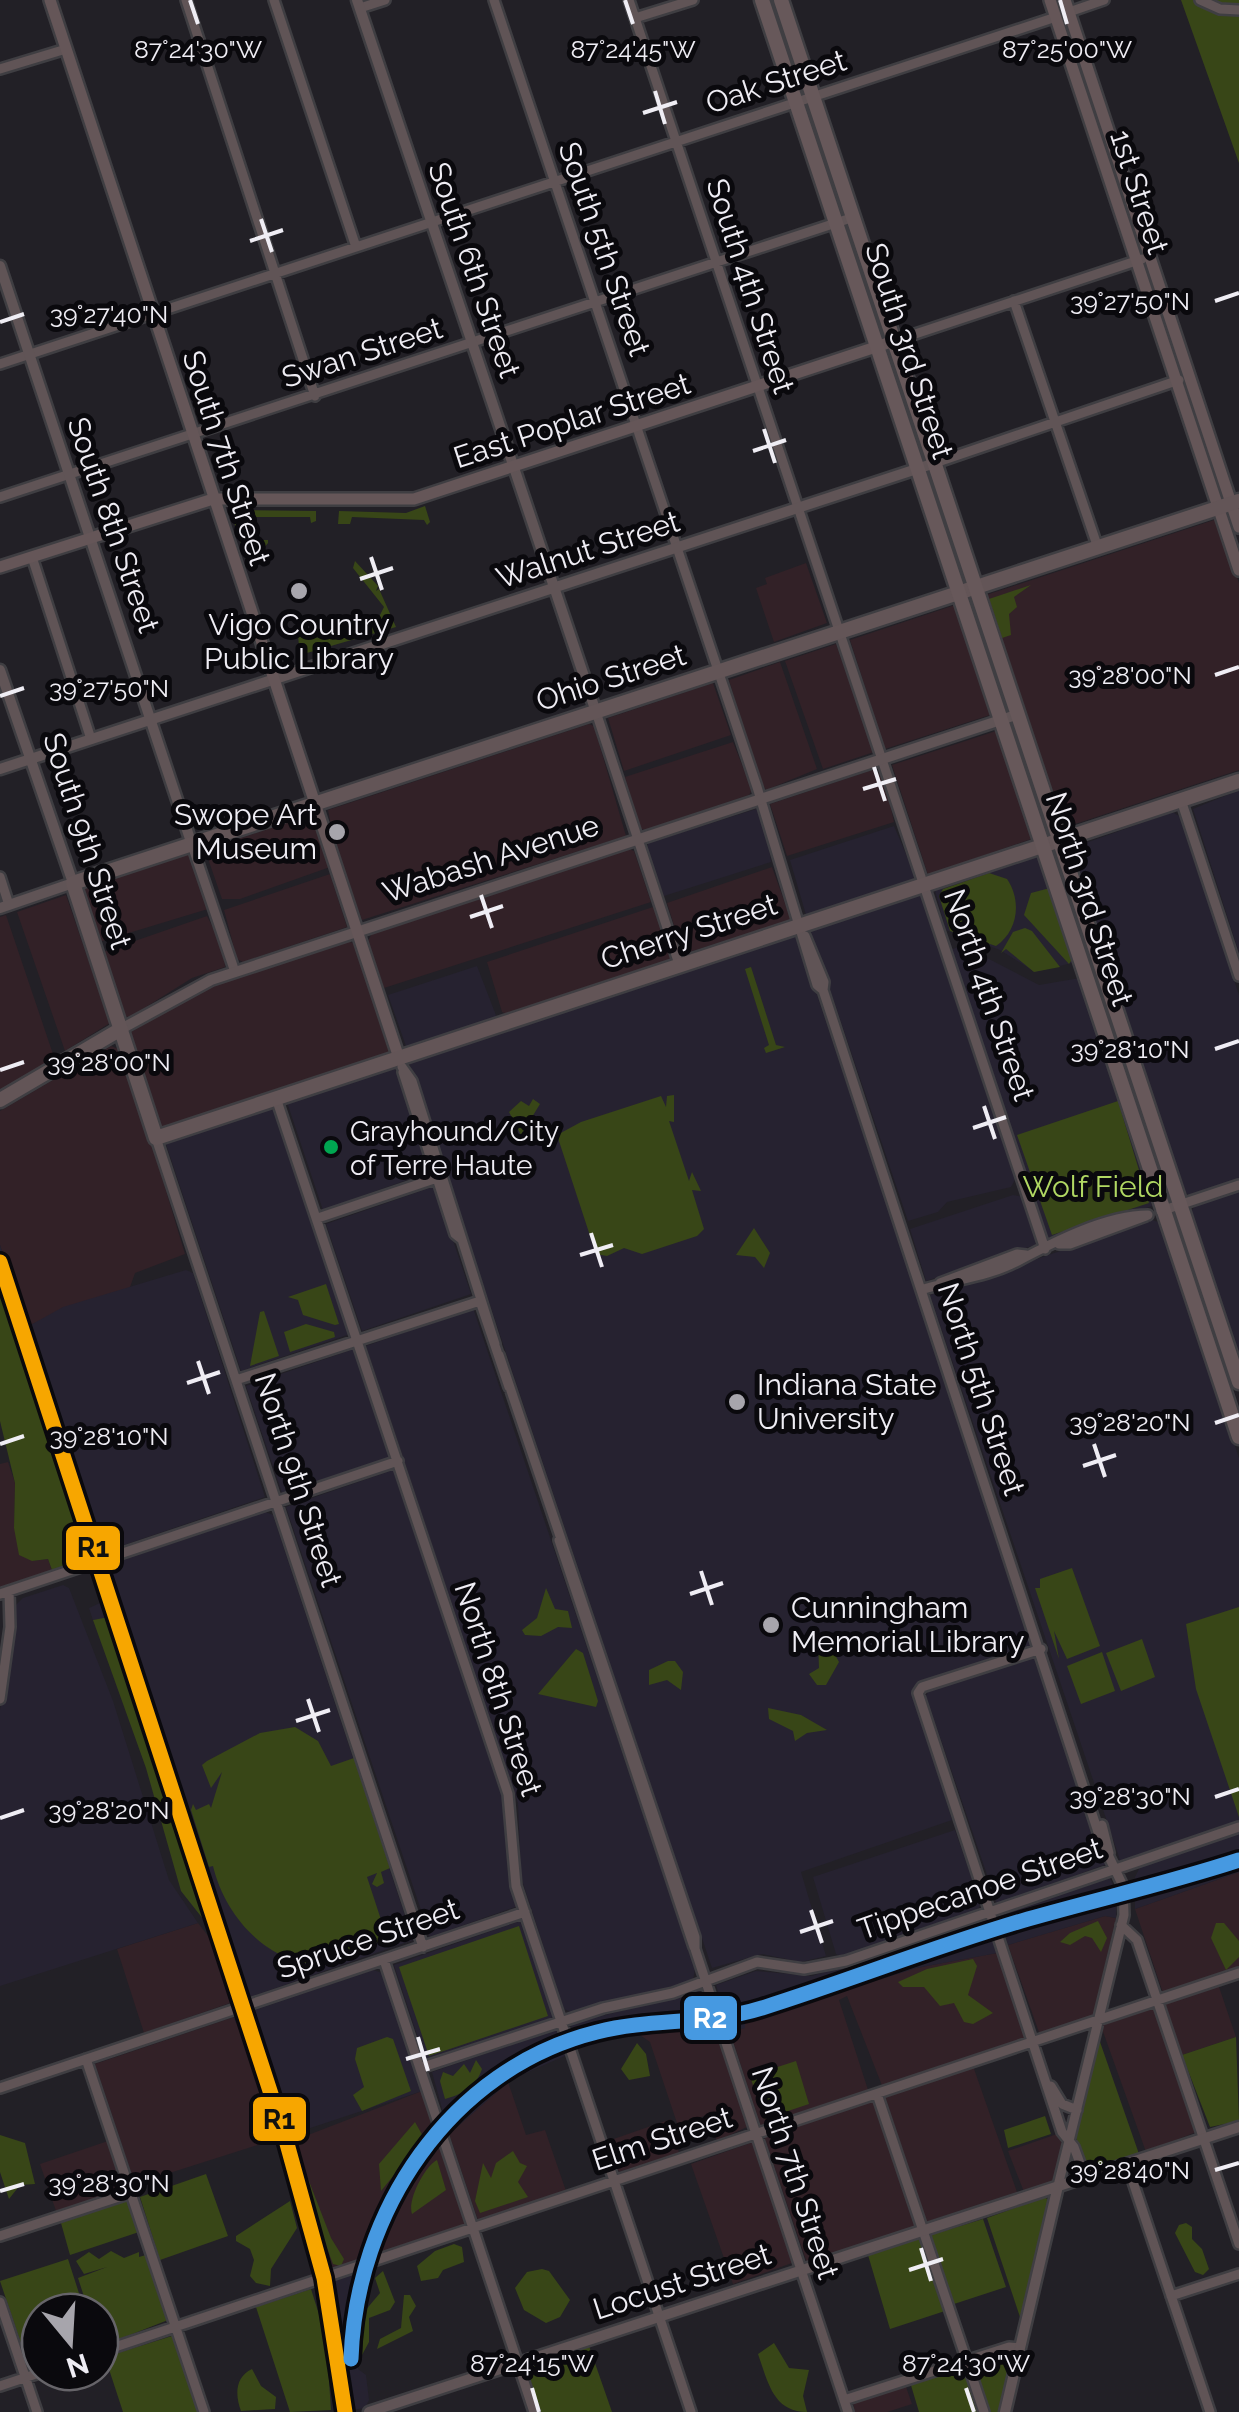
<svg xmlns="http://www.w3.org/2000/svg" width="1239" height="2412" font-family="Raleway,sans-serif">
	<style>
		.commercial { fill: #322127 }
		.built { fill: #262230 }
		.green { fill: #384617 }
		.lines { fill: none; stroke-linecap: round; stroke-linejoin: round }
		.minor-casing { stroke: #3f3e42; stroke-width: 14 }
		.tertiary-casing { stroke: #3f3e42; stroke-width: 15 }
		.secondary-casing { stroke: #3f3e42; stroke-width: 16 }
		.primary-casing { stroke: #3f3e42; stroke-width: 19 }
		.trunk-casing { stroke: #3f3e42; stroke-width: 19 }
		.minor { stroke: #605456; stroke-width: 9 }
		.tertiary { stroke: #605456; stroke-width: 10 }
		.secondary { stroke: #655658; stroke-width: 11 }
		.primary { stroke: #635557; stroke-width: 14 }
		.trunk { stroke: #67585a; stroke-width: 14 }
		.rail-1-casing { stroke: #0a090d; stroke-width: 22 }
		.rail-2-casing { stroke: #0a090d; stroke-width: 22 }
		.rail-1 { stroke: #f7a600; stroke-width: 15 }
		.rail-2 { stroke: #4699e1; stroke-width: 15 }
		.ticks { fill: none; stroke: #efedf4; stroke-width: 4 }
		.poi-dot { fill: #a7a5ac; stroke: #0a090d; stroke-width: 4 }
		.bus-dot { fill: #00a651; stroke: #0a090d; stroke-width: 4 }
		.labels { text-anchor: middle; stroke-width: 10; stroke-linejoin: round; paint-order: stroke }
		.bus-label { font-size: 28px; fill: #efedf4; stroke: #0a090d; text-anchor: start }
		.street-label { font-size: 30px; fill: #efedf4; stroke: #0a090d }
		.poi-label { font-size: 30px; fill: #efedf4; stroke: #0a090d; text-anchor: start }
		.park-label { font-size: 30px; fill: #b1d863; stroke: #0a090d }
		.ticks-label { font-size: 25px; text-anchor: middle; fill: #efedf4; stroke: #0a090d; stroke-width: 10; stroke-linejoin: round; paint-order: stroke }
		.line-badge { stroke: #0a090d; stroke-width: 4 }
		.badge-label { font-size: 28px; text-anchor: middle; font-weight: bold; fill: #fff }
		.pale-badge-label { font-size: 28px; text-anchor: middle; font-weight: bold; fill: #111 }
	</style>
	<rect width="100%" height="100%" fill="#222026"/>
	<path class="commercial" d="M1217,519l22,64v187l-176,58 -77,-233z
		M806,563l21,60 -53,19 -18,-54 11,-4 -2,-6z
		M955,605l35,110 -105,34 -35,-109z
		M836,644l38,108 -51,17 -38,-108z
		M780,662l37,107 -51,21 -9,-16 -28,-94z
		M713,683l18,52 -107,36 -16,-53z
		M589,724l5,2 32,110 -264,84 -27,-75 -7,-35z
		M996,731l38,107 -106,37 -36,-110z
		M733,742l19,48 -3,5 -104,35 -6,-2 -14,-51z
		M875,769l10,13 9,40 -107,34 -17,-52z
		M310,815l20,52 -90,32h-18l-17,-49z
		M629,849l5,2 17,51 -267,86 -16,-47 4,-8z
		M189,852l19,57 -109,33 -16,-46 2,-9z
		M772,867l19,53 -108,34 -16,-51z
		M330,874l17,53 -104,35 -6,-3 -13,-49z
		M66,895l44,128 -45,28 -48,-139z
		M653,907l19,47 -3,6 -162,54 -5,-2 -15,-50z
		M6,915l47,139 -2,6 -51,30v-173z
		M207,916l17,33 1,18 -33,11 -62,39 -7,-1 -20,-64z
		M348,941l7,3 34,108 -222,77 -8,-4 -28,-93 70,-42z
		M111,1046l13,5 61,203 -50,19 -6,17 -55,15 -48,22 -26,-82v-134z
		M8,1462l7,21 -1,45 18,33 16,-2 4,11 -52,17v-123z
		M1239,1872v96l-76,25 -28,-84z
		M1105,1916l11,2 -23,98 -53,19 -32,-90z
		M198,1923l14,18 18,62 -86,30 -27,-84z
		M997,1953l29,87 -143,48 -36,-92 -8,4 30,93 -108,34 -31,-95 14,-4v-6l172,-54z
		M1218,1984l18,53 -54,18 -17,-52z
		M1154,2007l42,125 -50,20 -45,-126z
		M234,2017l2,6h7l37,115 -145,46 -40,-120z
		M709,2028l7,2 31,97 -30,14 -10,-26 -29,11 -28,-84 -10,-7z
		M973,2066l44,126 -91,30 -41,-126z
		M508,2082l18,53 19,-5 21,61 -88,29 -29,-86z
		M422,2091l9,28 -2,13 -45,65 -28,65 -24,8 -42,-128z
		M873,2101l42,126 -108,36 -43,-127z
		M671,2119l8,34 -60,19 -11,-31z
		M1060,2133l2,13 -8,35 -30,11 -16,-41z
		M108,2141l15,48 -67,22 -16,-47z
		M753,2142l39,121 -59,21 -42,-120z
		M440,2146l25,78 -85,29 29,-65z
		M905,2384l7,20 -25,8h-32l-2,-11z"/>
	<path class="built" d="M1239,790v163l-46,-144z
		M756,809l10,19 5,34 -107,34 -17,-43 1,-10z
		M1172,812l7,4 60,179v184l-50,16 -6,-4 -114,-342z
		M894,826l21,49 -3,6 -106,34 -16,-55z
		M1038,854l34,109 -37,9 -35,-22 -54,-20 -12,-43z
		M919,893h9l90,281 -7,13 -64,15 -9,10 -30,9 -98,-291z
		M797,934l236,712 -112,37 -8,8 39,129 -151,52 25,84 -25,6 -39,-8 -50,14 -303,-905z
		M962,945l77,40 41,-7 72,228 -99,34 -7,-3 -95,-287z
		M477,966l20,52 -90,31 -19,-54z
		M394,1065l35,107 -106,38 -36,-108z
		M274,1105l76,229 -109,37 -76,-230z
		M435,1186l36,108 -109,37 -36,-107z
		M1239,1192v171l-49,-150 5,-7z
		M1013,1195l15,3 11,38 -4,9 -109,36 -16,-52z
		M1152,1220l9,3 78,235v363l-118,42 -191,-568z
		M0,1245l27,82 36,-20 123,-37 7,3 72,224 -182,62 -5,-19 4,-8 -82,-255z
		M473,1308l222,661 -2,12 -121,31 -8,-3 -43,-132 -3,-74 -152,-457z
		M354,1349l36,108 -108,36 -36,-107z
		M393,1470l112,332 3,71 10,33 -88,31 -144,-430z
		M265,1512l8,3 140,425 -177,62 -127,-384 -16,2 -4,-12 13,-6 -11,-31z
		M63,1585l6,3 44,113 56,179 29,43 -198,63v-276l15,-104 8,-8z
		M1031,1657l9,6 67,201 -110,40 -71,-208 4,-7z
		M955,1830l26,74 -4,7 -135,45 -6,-2 -23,-77z
		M1239,1831v41l-104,37v-32l5,-10z
		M1110,1878l7,17 -1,23 -11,-2 -97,29 -9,-29z
		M984,1920l13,33 -81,15 -171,54v6l-15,4 -14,-47 40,-14 56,5z
		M520,1921l33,92 -2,6 -126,40 -31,-94z
		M373,1970l9,3 40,118 -142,47 -37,-115h-7l-2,-6z
		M699,1991l17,39 -85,4 -54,12 -6,-19 3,-4z
		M554,2030l6,3 7,22 -55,24 -63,55 -17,-62z
		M431,2119l9,27 -31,42 -29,65 -24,9 14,-39 59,-90z
		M290,2142l23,79 19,49 -14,-3 -35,-123z
		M375,2266l-16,71 -1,32 8,6 3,25 -4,8 -27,4 -8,-79 -15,-47z"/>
	<path class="green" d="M1181,0h58v163z
		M425,506l5,16 -3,3 -3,-5 -72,-3 -2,7h-12l1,-13 67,2z
		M230,510l86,1v10l-5,2 -1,-6h-56l-4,14 3,9h15v3l-11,13 -10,-3 5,7 -3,8z
		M355,561l23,25 -2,5 3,-2 17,38 -96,28 -2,-19 23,2 6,-11 50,-6 7,-14 -31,-39z
		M1031,585l-17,12 3,10 -8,7 2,21 -9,3 -13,-39z
		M989,873l18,6c15,22 11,52 -11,67l-46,-15 -11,-35 4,-7z
		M1050,888l23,70 -4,6 -45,-49 7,-22z
		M1025,928l7,3 28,36 -26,5 -28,-23 -5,4 12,-21z
		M751,967l25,78 9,2 -19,6 -2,-5 5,-3 -24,-76z
		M674,1095v27l-5,-1 20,60 3,-9 9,19 -9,-1 12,39 -7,7 -55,18 -18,-6 -17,8 -11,-2 -39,-119 24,-13 80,-26 5,11 1,-11z
		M533,1099l7,5 -19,31 -12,-23 12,-11 8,5z
		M1118,1101l31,102 -97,32 -35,-100z
		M754,1228l16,25 -6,15 -9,-11 -19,-2z
		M0,1277l82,256 -4,7 5,19 -31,11 -4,-11 -16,2 -13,-6 -5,-27 1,-45 -15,-62z
		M326,1284l13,40 -4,1 -32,-10 -5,-15 -10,-3z
		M264,1311l15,45 -29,10 10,-54z
		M306,1324l28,8 1,5 -45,15 -6,-20z
		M1072,1568l28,78 -33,13 -13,-28 5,28 -24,-71h5v-9z
		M546,1588l9,21 13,2 4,17 -14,-1 -17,9 -16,-1 -3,-5 15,-12z
		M1239,1607v210l-43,-128 -10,-65z
		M109,1617l103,310 -1,2 -30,-38 -35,-123 -53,-148z
		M826,1638l13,24 -13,23h-9l-8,-11 10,-6 -1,-28z
		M1142,1639l13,38 -34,14 -15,-38z
		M576,1649l7,4 15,48 -2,6 -58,-13z
		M1102,1652l13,39 -34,13 -14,-38z
		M668,1661h7l8,11 -2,18 -14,-10 -18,5v-15z
		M768,1708l33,7 26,15 -20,3 -12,8 -2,-10 -24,-12z
		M295,1727l23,14 13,25 23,-8 36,110 -9,4 3,11 -7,4 -5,-3 5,-11 -10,4 20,61c-18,6 -30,20 -49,24 -61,13 -112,-41 -125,-96l-4,1 -18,-57 2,-6 3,6 13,-6 2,4 11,-36 -11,16 -9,-23 5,-4 53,-28z
		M1098,1921l9,17 -6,14 -9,-14 -7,-2 -15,9 -10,-3 10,-9z
		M1216,1923h8l15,18v16l-13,13 -15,-32z
		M519,1926l29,90 -119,40 -30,-89z
		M973,1959l4,7 -9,29 25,18 -20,11 -9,-2 -10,-19 -14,3 -16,-19h-21l-5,-5 29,-13z
		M387,2037l6,2 18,52 -49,20 -9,-16 11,-8 -9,-28 2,-11z
		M1236,2037l3,84 -29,6 -28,-72z
		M1099,2039l40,115 -51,16 -12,-32z
		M637,2043l9,11 4,22 -21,4 -8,-11z
		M476,2060l6,9c-6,18 -19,25 -37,30l-5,-18 3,-9 10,4 11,-12 6,9z
		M796,2061l13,43 -45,15 -14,-43z
		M1045,2116l6,18 -43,14 -4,-18z
		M415,2122l9,16 -43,53 -2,-27z
		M0,2135l25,8 10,41 -15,1 -11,14 -9,-27z
		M513,2151l7,12 7,3 -9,16 10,15 -48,16 -5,-12 8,-38 8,15 5,-15z
		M437,2160l9,30 -34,24c-5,-14 13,-48 25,-54z
		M206,2174l22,62 -68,24 -20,-63z
		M307,2176l24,62 13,21 -3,7 -8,-2 -20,-53z
		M1045,2197l4,4 -29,116 -33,-99z
		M124,2201l6,2 9,29 -69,23 -9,-32z
		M290,2201l7,27 -26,41 -1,17 -14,-3 -6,-7 4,-16 -4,-11 -14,-8v-5z
		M983,2219l23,68 -52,17 -23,-69z
		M1186,2223l6,4v12l10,10 7,20 -6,6 -8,-3 -20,-39 4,-8z
		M919,2239l26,72 -55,18 -22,-74z
		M454,2244l8,3 2,15 -21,8 -5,8 -17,3 -4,-15 18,-15z
		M111,2251l13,7 15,-6v5l7,-2 22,65 -66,26 -2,-34h-11l-11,-34 29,-11 -23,7 -8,-13 13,-9 10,7z
		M68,2259l17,53h-45v55l-10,3 -30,-89z
		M542,2269l7,2 21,29 -10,17 -14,6 -22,-13 -9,-22 12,-16z
		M383,2271l12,31 -5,8 -21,8v24l-7,13 2,-43 16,-19 -5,-15z
		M311,2289l15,48 5,73 -41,2 -34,-105z
		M404,2295h6l6,11 -7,11 4,14 -36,18 3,-10 21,-11z
		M172,2336l27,76h-76l-18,-55z
		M774,2343l15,25 20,2 -6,26 4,16c-34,0 -39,-30 -49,-58z
		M589,2346l23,66h-71l-15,-45z
		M1009,2350h5l-14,62h-10l-17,-48z
		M962,2365l16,47h-59l-9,-30z
		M252,2369l9,17 15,11 -1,12 -34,2c-6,-16 -6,-34 11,-42z"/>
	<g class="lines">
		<defs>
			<path id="minor" d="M186,0l129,396
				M274,0l82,247
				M494,0l263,787 60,198 6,5
				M629,0l416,1249
				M1200,0l20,9 19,1
				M360,8l25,-8
				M1069,12l35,-12
				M635,18l58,-18
				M0,69l66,-20
				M1014,301l84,247
				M894,341l248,-82
				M0,364l1056,-347
				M935,463l244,-83
				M0,497l854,-280
				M32,557l59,182
				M596,712l83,252
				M1181,800l58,176
				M192,845l43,127
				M0,877l9,28
				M805,936l19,46 -1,8 277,848 23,48 1,29 -66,271
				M402,1067l10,14 83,263
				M403,1072l52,162 5,4
				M276,1098l232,696 8,92 175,526
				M156,1138l267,809
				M1161,1211l78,-26
				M318,1218l122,-41
				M1059,1244h11l76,-28
				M940,1283l77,-29 9,1
				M921,1290c31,-10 67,-13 97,-29 36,-19 88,-46 130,-46
				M480,1301l29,86
				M499,1355l196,582v12l153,463
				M236,1380l244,-79
				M559,1540l135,407
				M0,1594l398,-133
				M1041,1649l-119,38 -4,6 144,439 12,15 11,30
				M0,1699l10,-72 -1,-36
				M1102,1825l7,28
				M1121,1925l16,15 102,304
				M384,1960l150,452
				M86,2059l118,353
				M420,2068l183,-60 70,-15 84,-31 47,7 42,-8 393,-134
				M1051,2086l11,18 15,6
				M0,2088l525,-176
				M877,2094l107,318
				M1127,2164l83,248
				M0,2236l131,-43
				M1171,2296l68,-22
				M0,2302l37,110
				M100,2352l1139,-379
				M0,2386l42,-14
				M844,2400l165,-53 11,1"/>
			<path id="tertiary" d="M357,0l239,712
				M0,266l192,579
				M0,670l73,213 -73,25
				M0,769l935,-306
				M121,1029l90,-49 808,-266
				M369,2412l870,-285
				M1005,2412l53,-226"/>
			<path id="secondary" d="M50,0l349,1058
				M1050,0l189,570
				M1065,0l174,527
				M0,567l213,-68h201l480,-158"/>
			<path id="primary" d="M1239,501l-1166,382 83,255 1083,-357
				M0,1100l121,-71"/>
			<path id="trunk" d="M762,0l477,1437
				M781,0l458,1382"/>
		</defs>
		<use href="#minor" class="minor-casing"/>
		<use href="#tertiary" class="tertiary-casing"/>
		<use href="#secondary" class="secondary-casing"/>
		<use href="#primary" class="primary-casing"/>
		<use href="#trunk" class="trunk-casing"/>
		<use href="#minor" class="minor"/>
		<use href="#tertiary" class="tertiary"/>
		<use href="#secondary" class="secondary"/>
		<use href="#primary" class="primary"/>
		<use href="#trunk" class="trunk"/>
		<defs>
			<path id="rail-1" d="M0,1262l286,878 38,138 21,134"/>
			<path id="rail-2" d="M351,2359c5,-147 98,-290 246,-327 55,-14 111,-7 165,-24 89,-28 176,-63 266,-89 70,-20 141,-36 211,-59"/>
		</defs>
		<use href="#rail-1" class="rail-1-casing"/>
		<use href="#rail-2" class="rail-2-casing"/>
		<use href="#rail-1" class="rail-1"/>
		<use href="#rail-2" class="rail-2"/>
	</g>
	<path class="ticks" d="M190,0l8,24M625,0l8,24M1060,0l7,24M655,91l10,33M643,113l34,-11M261,219l11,33M250,241l33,-11M1215,301l24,-8M0,322l24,-8M764,429l11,34M753,451l33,-11M371,557l11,33M360,579l33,-11M1215,675l24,-8M0,696l24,-8M874,767l11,34M863,789l33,-10M481,895l11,33M470,917l33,-11M1215,1049l24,-8M0,1070l24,-8M984,1106l11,33M973,1128l33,-11M591,1233l11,34M580,1255l33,-10M198,1361l11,33M187,1383l33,-11M1215,1423l24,-8M0,1444l24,-8M1094,1444l11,33M1083,1466l33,-11M701,1571l11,34M690,1594l33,-11M308,1699l11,33M296,1721l34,-11M1215,1797l24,-8M0,1818l24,-8M811,1910l11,33M800,1932l33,-11M418,2037l10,34M406,2059l34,-10M1215,2170l24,-7M0,2191l24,-7M921,2248l10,33M909,2270l34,-11M532,2388l7,24M966,2388l8,24"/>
	<g class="poi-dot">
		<circle cx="299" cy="591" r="10"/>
		<circle cx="337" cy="832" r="10"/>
		<circle cx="737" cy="1402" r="10"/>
		<circle cx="771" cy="1625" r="10"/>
	</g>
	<circle class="bus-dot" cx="331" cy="1147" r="9"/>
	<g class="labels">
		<g class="bus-label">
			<text x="350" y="1141">Grayhound/City<tspan x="350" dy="34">of Terre Haute</tspan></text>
		</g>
		<g class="street-label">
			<text transform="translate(776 82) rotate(-18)" y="10">Oak Street</text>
			<text transform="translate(1139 192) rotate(72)" y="10">1st Street</text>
			<text transform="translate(604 249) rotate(71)" y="10">South 5th Street</text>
			<text transform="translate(474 270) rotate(71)" y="10">South 6th Street</text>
			<text transform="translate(750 286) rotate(72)" y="10">South 4th Street</text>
			<text transform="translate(909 351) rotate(72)" y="10">South 3rd Street</text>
			<text transform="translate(362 353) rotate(-18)" y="10">Swan Street</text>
			<text transform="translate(572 421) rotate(-18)" y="10">East Poplar Street</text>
			<text transform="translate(226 458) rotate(72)" y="10">South 7th Street</text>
			<text transform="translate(113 525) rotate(71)" y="10">South 8th Street</text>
			<text transform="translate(588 550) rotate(-18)" y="10">Walnut Street</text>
			<text transform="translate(611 678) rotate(-18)" y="10">Ohio Street</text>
			<text transform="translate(87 841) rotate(72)" y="10">South 9th Street</text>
			<text transform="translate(491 859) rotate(-18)" y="10">Wabash Avenue</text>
			<text transform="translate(1089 899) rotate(72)" y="10">North 3rd Street</text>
			<text transform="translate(689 932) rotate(-18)" y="10">Cherry Street</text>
			<text transform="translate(989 995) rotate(71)" y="10">North 4th Street</text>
			<text transform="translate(981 1389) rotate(72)" y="10">North 5th Street</text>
			<text transform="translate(298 1480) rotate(72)" y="10">North 9th Street</text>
			<text transform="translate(498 1689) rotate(72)" y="10">North 8th Street</text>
			<text transform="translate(980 1889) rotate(-19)" y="10">Tippecanoe Street</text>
			<text transform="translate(368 1939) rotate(-19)" y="10">Spruce Street</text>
			<text transform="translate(662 2139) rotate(-18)" y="10">Elm Street</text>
			<text transform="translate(795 2173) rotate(72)" y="10">North 7th Street</text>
			<text transform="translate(682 2282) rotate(-18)" y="10">Locust Street</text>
		</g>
		<g class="poi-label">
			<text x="299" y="635" text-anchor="middle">Vigo Country<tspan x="299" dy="34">Public Library</tspan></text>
			<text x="317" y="825" text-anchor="end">Swope Art<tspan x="317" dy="34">Museum</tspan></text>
			<text x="757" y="1395">Indiana State<tspan x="757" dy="34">University</tspan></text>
			<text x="791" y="1618">Cunningham<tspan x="791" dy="34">Memorial Library</tspan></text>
		</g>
		<g class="park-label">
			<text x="1093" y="1197">Wolf Field</text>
		</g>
	</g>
	<g class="ticks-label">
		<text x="198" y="58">87°24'30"W</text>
		<text x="633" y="58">87°24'45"W</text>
		<text x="1067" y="58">87°25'00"W</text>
		<text x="1130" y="310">39°27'50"N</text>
		<text x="109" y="323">39°27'40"N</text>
		<text x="1130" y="684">39°28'00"N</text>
		<text x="109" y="697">39°27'50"N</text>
		<text x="1130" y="1058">39°28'10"N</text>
		<text x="109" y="1071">39°28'00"N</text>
		<text x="1130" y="1431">39°28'20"N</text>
		<text x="109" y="1445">39°28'10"N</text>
		<text x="1130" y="1805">39°28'30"N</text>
		<text x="109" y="1819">39°28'20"N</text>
		<text x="1130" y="2179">39°28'40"N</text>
		<text x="109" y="2192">39°28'30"N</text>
		<text x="532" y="2372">87°24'15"W</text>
		<text x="966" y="2372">87°24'30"W</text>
	</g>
	<g class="line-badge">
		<rect x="64" y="1524" width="58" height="48" rx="10" fill="#f7a600"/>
		<rect x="682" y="1994" width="57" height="48" rx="10" fill="#4699e1"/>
		<rect x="251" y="2095" width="57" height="48" rx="10" fill="#f7a600"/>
	</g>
	<g class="badge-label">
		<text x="710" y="2028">R2</text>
	</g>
	<g class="pale-badge-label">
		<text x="93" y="1557">R1</text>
		<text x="279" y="2129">R1</text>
	</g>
	<g transform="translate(70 2342) rotate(162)"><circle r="48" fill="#0a090d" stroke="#666469" stroke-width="2.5"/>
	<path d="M0-8L18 38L0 25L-18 38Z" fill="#a7a5ac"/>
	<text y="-15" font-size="28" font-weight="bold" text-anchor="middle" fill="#efedf4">N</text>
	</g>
</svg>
